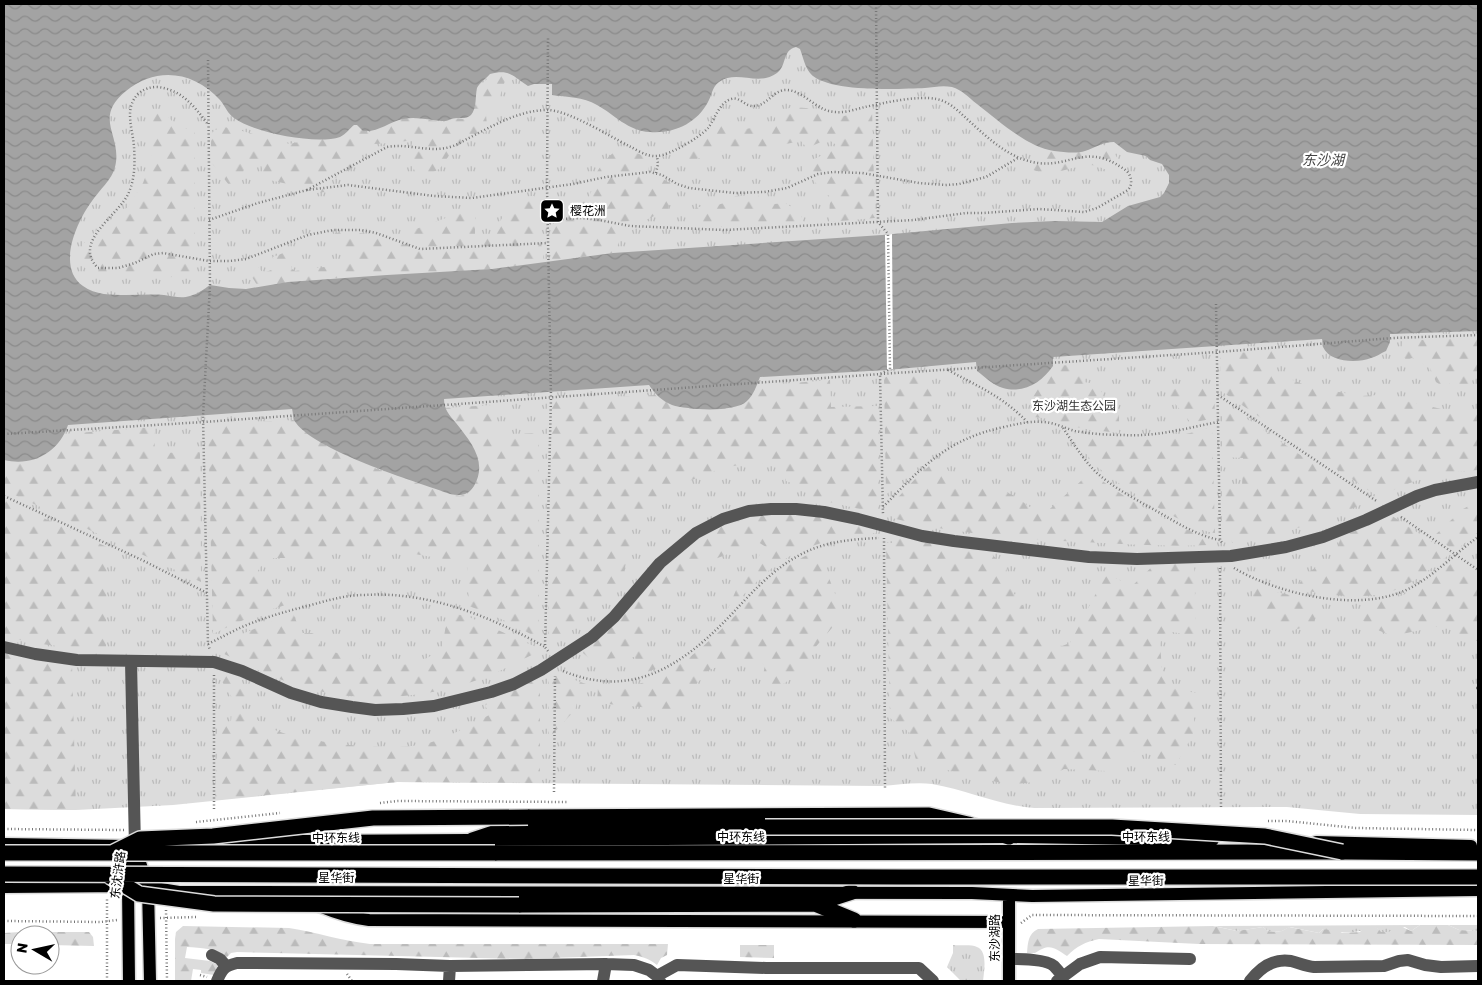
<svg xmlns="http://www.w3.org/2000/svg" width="1482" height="985" font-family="Rubik,'Noto Sans SC',sans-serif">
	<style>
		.grass { fill: url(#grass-tufts) }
		.forest { fill: url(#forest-firs) }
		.water { fill: url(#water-waves); fill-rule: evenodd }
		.pier { fill: #fff }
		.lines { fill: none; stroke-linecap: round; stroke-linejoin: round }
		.major-casing { stroke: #dbdbdb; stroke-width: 15 }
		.highway-casing { stroke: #dbdbdb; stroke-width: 18 }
		.path { stroke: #777; stroke-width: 2.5; stroke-dasharray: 1 2.5; stroke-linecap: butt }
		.minor { stroke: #555; stroke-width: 12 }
		.major { stroke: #000; stroke-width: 12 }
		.highway { stroke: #000; stroke-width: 15 }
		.highway-bridge-casing { stroke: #dbdbdb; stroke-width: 18; stroke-linecap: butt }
		.highway-bridge { stroke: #000; stroke-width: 15 }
		.labels { text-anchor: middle; stroke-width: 4.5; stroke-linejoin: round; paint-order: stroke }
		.poi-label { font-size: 12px; fill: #000; stroke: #fff; text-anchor: start }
		.park-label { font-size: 12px; fill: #333; stroke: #fff }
		.street-label { font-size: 12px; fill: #000; stroke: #fff }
		.water-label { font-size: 14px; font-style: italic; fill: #444; stroke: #fff }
	</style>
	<defs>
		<pattern id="grass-tufts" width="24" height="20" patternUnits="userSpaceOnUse" patternTransform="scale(1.25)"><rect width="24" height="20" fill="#dcdcdc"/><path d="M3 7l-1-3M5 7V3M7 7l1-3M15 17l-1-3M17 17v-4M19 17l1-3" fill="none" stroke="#bbb"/></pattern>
		<pattern id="forest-firs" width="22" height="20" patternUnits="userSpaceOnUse" patternTransform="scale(1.25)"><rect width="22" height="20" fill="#dcdcdc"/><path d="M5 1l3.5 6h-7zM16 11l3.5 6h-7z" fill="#bbb"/></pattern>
		<pattern id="water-waves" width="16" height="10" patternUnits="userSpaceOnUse" patternTransform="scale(1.25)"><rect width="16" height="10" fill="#a3a3a3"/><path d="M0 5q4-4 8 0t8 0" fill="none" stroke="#8b8b8b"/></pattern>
	</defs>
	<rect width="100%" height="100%" fill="#fff"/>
	<path class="grass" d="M4,4h1474v811l-118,-1 -73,-7 -253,1c-36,-3 -67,-18 -102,-24 -17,-2 -34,1 -51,2l-484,-4 -224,23 -97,5 -72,-1z
		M1420,925l-9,6 -6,-4 -16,5h-9l-2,-3 -5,-2c-20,7 -29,7 -50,2l-4,4 -29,-6 -8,4 -8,1 -6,-1 -5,-4 -26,4 -23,-5z
		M1448,925h30v6l-19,-1z
		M953,945c7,1 18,-1 24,2 11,4 7,25 6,34h-22l-14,-14 6,-14z"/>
	<path class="forest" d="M499,72h9l-12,36 -8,2 -2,5 1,10 9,-5 2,6c-11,5 -30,12 -39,19 -19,15 -12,30 -42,29 -9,-13 -8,-21 -4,-34 -7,1 -14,2 -20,3 -20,1 -40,-1 -40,25l-32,18 4,6 -18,2 -6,-7 -36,-8 -5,-18 -14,2 -4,13 -4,5 -3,8 -6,-4 -18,-23v-28l4,-4 9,-3 11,2 18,5 19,3 17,7 24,-5 21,-1 13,-6 7,-7h3l4,5 6,2h5l24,-11 8,-3h10l30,4 11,-4 8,1c3,-3 8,-6 10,-9 7,-11 -1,-19 12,-29 7,-6 4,-6 14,-9z
		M793,107l25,2 8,5 8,2h10l28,-7 3,109 -46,4 1,-26 -8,-3 -8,-13 -11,-4 -1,-11 37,-18 -11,-8 -21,9 -6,-7 -25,5 -4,10 -9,2 -5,-9 -25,-2 -25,9 -16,4 -12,-2 -9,3v-7l16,-5 23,-17 10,-16 10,5 4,10 35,-6 6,-4 1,-9z
		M153,109h7l20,20h15v149l-77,-3 -21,3 -13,-11 -2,-22 15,-15 31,-23 15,-24 9,-24 -2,-21 -4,-19z
		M1100,144l10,3 10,15 -8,10c-7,-2 -16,-8 -23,-7 -21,1 -36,14 -58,4l1,-5 9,-8 12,-5 25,1 8,-1z
		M625,148l21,9 4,18 11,3 14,8 -7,23 -20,10 -33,4c4,14 7,18 -2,30l-61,8v-41l15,-7 3,-8 9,-4 9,-2 6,-14 -1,-7c8,-12 17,-28 32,-30z
		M758,195l6,10 21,-2 16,10 2,10 -78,4 -31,-2 -3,-4 2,-11 5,-3 15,-1 19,-5 3,-5z
		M534,196l10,66c-18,3 -36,6 -53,7 -77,7 -156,4 -232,19l-14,-22 8,-5 10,12 11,-4 -1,-12 18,-7 5,2 -1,5 -4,6 1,6 3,2 58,-8 4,-4v-4l-19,-12 -3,-10c25,-2 48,3 71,12l10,-16 54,-20 5,7v20l17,-1 22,-37z
		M1478,337v35l-3,1 -3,9 -4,4h-7l-7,-6 -6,5 -6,1 -6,-4 -6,-14 -18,-10 -5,2c-7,-4 -5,-12 -5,-19z
		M1310,348l-3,13c-13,6 -15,3 -27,-3l-6,10 2,5 31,13 53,10 20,-1 79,18 19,-4v61c-25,2 -50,5 -73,15 -9,3 -17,8 -25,13l-159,-107 -1,-37z
		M1085,364l-1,18c14,2 18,5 20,19l-6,7 3,4 18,2v19c-14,-2 -29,-3 -43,-6 -17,-4 -28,-10 -46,-10l3,-20 20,-31z
		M932,374l1,77 -22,18 -25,26 -2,-118z
		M830,380l1,27 46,-1v107l-65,-15 -13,-12 -13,-5v-17c-20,-1 -39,-1 -58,3 -27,6 -66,26 -84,47 -6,6 -11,14 -17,21l10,9 -10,16 -6,21 -17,20 -27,26 -23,14 -5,-1 -2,-239 108,-6 16,9 16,4 20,2 40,-8 10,-16z
		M1214,386l1,32 -24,5 -28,-34z
		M1222,402l146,99c-42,22 -90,33 -136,42l-1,-11 -8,-1v-45h19l1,-28 -20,-1z
		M493,405v30l46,-2v206c-22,-14 -46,-24 -70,-33l-2,-43 -93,-16h-41l-9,11 -7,4 -27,-4h-16l-10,3 -8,13 33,30c-28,8 -50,17 -76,30l-5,-209 85,-5c37,38 107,57 157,74l10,2 7,-2 6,-6 4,-8 -2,-30 -31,-42z
		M154,427l1,26 45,-1 1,130 -197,-92v-30l4,1 43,-10 8,-7 6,-10z
		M1212,427l3,106c-21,-1 -101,-50 -117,-66 -11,-10 -18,-23 -26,-34 32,6 66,10 98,4 14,-2 28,-6 42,-10z
		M938,458l27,33 22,-7 28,12 27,20 49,-44c35,29 77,49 118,68v5c-42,2 -84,-1 -125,-3 -64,-3 -130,-8 -192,-24l-1,-13 25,-27z
		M4,500l103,47 -1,100c-37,1 -66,-1 -102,-11z
		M1478,501v31l-23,19 -21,-15 29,-27z
		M1380,508l70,46c-16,12 -31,25 -48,33 -28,15 -76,9 -105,1l8,-14 29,-17 11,-31z
		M773,512l59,6 44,11v4c-27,3 -54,7 -78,19 -29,13 -52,40 -73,63l17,-38 24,-30 -8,-5 -63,25 -24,18 -22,28 -5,27 14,28 -17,6 -6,-17 -44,3 -8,-7 -2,-12 38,-36 26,-32 81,-56z
		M894,533l94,18 19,17 -1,13 37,57 19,8 8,-3 35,-67c11,2 18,4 25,12l30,-29 34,-2 2,79 -24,-4 -8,2c-5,8 -4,13 -3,22 1,31 8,31 35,37l-3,41 -17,31h-9l-8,-3 -4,-9 -23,-2 -26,20 -42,-2 -23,12 -31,4 -56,-13 -38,-12 -7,-28 -19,-14 -4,-175h8z
		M825,549l-2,13 20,53 -30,35 -5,19 -8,8 -11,3 -13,9 -10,-1 -4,-7 3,-16 -10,-5h-20l-26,10 -36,40 -76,-7 1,-16c8,0 16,1 23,0 58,-5 101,-60 140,-97 12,-11 24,-24 39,-31 7,-5 17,-7 25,-10z
		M1456,560l22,15v66h-23v-18l-63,13 -19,-8 -14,-10 4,-15c42,-1 61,-19 93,-43z
		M1253,583l19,8 40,9c5,9 5,14 1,24l-28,9 -7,-2 -3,-6 1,-6 -22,-15z
		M448,612l21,5 69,31v4c-19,9 -38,20 -58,27 -54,20 -121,25 -176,8 -29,-8 -57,-22 -84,-35v-9l73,-30 8,20h15l6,16 61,16 34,-1 25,-15z
		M4,653l68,10 4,147 -72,-1z
		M540,667v116l-143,-1 -182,18 3,-72 13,-7 2,-22 -12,-19 2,-9 10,5 15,20 -7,12c8,6 17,13 25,18 31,17 124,26 159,18 23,-6 45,-19 66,-30l-6,-8 21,-21z
		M549,667l9,7 28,10 -7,11 -4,15 -26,28z
		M1420,925h28l11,5 19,1v14l-279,-1 -100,-5c-14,3 -22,7 -32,17 -13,-9 -18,-13 -32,-3h-8c1,-11 1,-19 11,-24l175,-3 24,5 26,-4 5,4 6,1 8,-1 7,-4 30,6 4,-4 16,2 3,2 18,-1c5,-7 15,-8 21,0h8l11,-6 11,5z
		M183,926l106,2c27,4 53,13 81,16h298l-1,11 -6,3 -4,7c-7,-6 -14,-8 -23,-10l-110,4 -287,-7 -6,1 -4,4c-12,-9 -26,-9 -40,-10l-2,11 25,3 8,4 -4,10 -13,-2v-3l-8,-1 -2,12h-16v-42l1,-7z
		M20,932h69l4,5 1,9 -44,-1v-10h-30v9h-16v-11z
		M740,945h34v13l-34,-1z"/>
	<path class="water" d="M4,4h1474v327l-88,3v8l-4,9c-5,2 -10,6 -15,7 -13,5 -41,5 -48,-11 -1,-2 0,-5 -1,-8l-269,18v9c-11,16 -29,28 -50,22 -10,-3 -18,-11 -26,-17l-1,-9 -89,8 -127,7c-3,8 -7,19 -13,24 -12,12 -59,9 -75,4 -10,-4 -17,-11 -23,-20l-205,14c0,10 5,16 12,24 15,19 32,39 18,63 -6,10 -14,10 -24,8 -33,-12 -139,-44 -156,-74 -1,-2 -1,-8 -2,-11l-224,16c-9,27 -35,42 -64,35zM796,47l4,2c3,8 5,18 10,24 16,20 90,16 115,15 9,-1 18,-3 27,-1 10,3 16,10 25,17 22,17 50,43 77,47 10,1 22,3 31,0 10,-3 17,-9 29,-9l13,10 19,4 4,4 12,4 7,11v8l-5,10 -4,4 -32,9 -26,16 -47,-1 -43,2 -130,12 -269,18 -121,16 -105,6 -99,7 -42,7 -17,-1 -19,-3c-6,4 -12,9 -20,11 -9,3 -17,0 -26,-1 -12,-1 -25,0 -38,0 -14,0 -31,0 -43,-9 -27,-19 -6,-65 9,-85 7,-11 20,-21 23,-34 8,-32 -23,-48 11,-76 30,-25 68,-20 94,9 5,6 8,14 14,18 20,15 82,27 106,19 6,-3 9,-8 14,-12h3l6,6c14,2 26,-9 40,-12 13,-3 26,1 39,2 5,1 9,-3 15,-3 5,0 10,1 14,-3 6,-7 4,-18 6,-27 2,-5 9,-9 13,-14 20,-5 22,2 38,12l6,-2h18v11c15,2 31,2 45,10 18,10 31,26 53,27 24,2 47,-9 58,-30 4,-7 4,-15 11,-20 18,-13 39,5 58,-9 10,-7 5,-23 19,-26z"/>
	<path class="pier" d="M892,234l1,135 -6,1 -2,-135z"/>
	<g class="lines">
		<defs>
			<path id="major" d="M1316,842l155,4
				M4,844l122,2
				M153,846l148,-5 708,-4 204,3
				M135,847l13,40 2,94
				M4,887l124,-1 20,1 31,5 793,1 60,3 446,-6
				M319,906c17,7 31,12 50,14l640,2
				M129,981l-1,-95 7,-37
				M1009,981v-86"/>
			<path id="highway" d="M528,817l401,-2 39,9 41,13
				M472,840l39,-13h254
				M495,853l847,-1 136,1
				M815,904l39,16
				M519,905l296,-1 37,-12"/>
		</defs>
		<use href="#major" class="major-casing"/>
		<use href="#highway" class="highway-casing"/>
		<path class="path" d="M876,4l2,218 10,12 2,135 -10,5 3,141
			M208,60l2,225 -7,132 5,227 2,6
			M207,123c-13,-17 -26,-34 -50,-36 -7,0 -13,2 -18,6 -16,15 -6,36 -5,54 1,15 1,31 -5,45 -9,23 -58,49 -31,76h20l17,-5 19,-9 9,-1 46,8h21l16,-2 62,-24 25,-5h28l15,3 44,16 128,-6
			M656,173l2,-9 -1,-8
			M307,190l80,-43c21,-4 42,6 63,0 7,-2 13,-6 19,-9 25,-13 51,-28 79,-28 22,1 61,26 81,36 8,4 18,11 28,10 13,-1 42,-18 51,-28 7,-9 11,-25 23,-29 9,-3 14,8 23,7 13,0 20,-17 33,-16 18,1 30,22 49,22 10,1 20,-3 29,-5 18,-4 54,-12 71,-8 13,2 22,12 31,20 21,19 42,40 71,44 30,4 47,-17 78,1 4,3 10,5 13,10 3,6 3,11 -1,16l-31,18 -13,4 -45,-3 -56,4h-17l-52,7 -190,10 -94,-4 -31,-6 -17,-2 -21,1 -13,5
			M209,220l49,-17 49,-13 41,-5 86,11 38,2 101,-14 33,-7 44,-5 12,3 15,9 12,4 46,5 29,-1 23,-4 31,-14 15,-2 29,1 57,10 26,2 14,-1 27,-7 32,-19
			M1216,304l4,236 3,4
			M948,370c29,16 56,27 79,52
			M1218,395l160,107
			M1063,428c11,16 21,33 35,46 19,16 41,27 62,39 19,11 38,23 60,27
			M4,434l200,-12 676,-48 338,-22 175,-14 85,-3
			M4,496l138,64 65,33
			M883,507c39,-40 64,-68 121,-80 13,-3 25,-6 38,-5 12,0 22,6 33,9 16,3 33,4 49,4 32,2 63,-7 94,-13
			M1401,517l77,53
			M884,538l1,251
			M1220,568l1,241
			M1234,568c44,26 121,44 170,23 27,-12 50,-37 74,-54
			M208,644c12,-6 23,-12 34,-17 23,-10 46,-16 69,-22 18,-5 35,-10 53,-10 64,-4 126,21 181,52
			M548,651l-3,-4 6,-250 -4,-210 1,-150
			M563,671c68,28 117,-4 164,-52 22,-23 43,-48 71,-63 24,-14 53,-17 81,-18
			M214,675v134
			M1476,688h2
			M554,792l1,-116
			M380,803l18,-2 169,1
			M1268,821h19l69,7 122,2
			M196,822l84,-9
			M4,829l120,1
			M166,910l1,71
			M160,918l37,-1
			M4,921l97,1 16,-2
			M1021,923l11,-8 446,1
			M347,974l5,7
			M200,975l7,2
			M107,981v-82"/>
		<path class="minor" d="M4,647l31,7 42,6 137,2 28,9 49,22 30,9 31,5 23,3 28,-1 31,-3 57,-14 23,-8 27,-14 51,-33 22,-20 46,-54 36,-30 27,-14 26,-8 22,-2h25l28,3 34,7 64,17 32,5 135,16 48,2 94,-3 55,-9 37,-10 43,-17 51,-24 18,-6 43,-8
			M131,662l4,185
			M212,955l8,4 6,7
			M1009,959c12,0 37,0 45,7 3,3 6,7 8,10
			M657,976l20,-11 89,3h153l14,13
			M217,981c5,-12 7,-15 20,-18l159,1 54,2 156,-2 28,1 15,5 8,6 3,5
			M449,981l1,-15
			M603,981l3,-17
			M1057,981l23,-17 20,-7 90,2
			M1250,981c10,-13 23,-23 41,-20 8,2 15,5 23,6l70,-1 15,-5 9,-1 17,5 16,2 37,-1"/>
		<use href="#major" class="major"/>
		<use href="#highway" class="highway"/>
		<defs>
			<path id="highway-bridge" d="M765,827h347l153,9 77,16
				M114,852l26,-13 73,-3 160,-18 155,-1
				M4,853h491
				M4,874l899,3h575
				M108,875l31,19 75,10 305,1"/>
		</defs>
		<use href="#highway-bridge" class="highway-bridge-casing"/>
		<use href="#highway-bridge" class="highway-bridge"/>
	</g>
	<defs>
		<symbol id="sight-square" viewBox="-11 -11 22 22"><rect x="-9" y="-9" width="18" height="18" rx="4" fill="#000" stroke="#fff"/><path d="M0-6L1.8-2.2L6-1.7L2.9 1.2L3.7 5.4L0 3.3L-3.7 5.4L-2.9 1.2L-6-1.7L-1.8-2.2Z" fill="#fff"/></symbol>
	</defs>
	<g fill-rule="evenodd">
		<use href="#sight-square" x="538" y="197" width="28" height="28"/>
	</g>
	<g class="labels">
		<g class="poi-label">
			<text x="570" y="215">樱花洲</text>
		</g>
		<g class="park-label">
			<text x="1074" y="410">东沙湖生态公园</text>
		</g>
		<g class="street-label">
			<text x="741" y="841">中环东线</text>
			<text x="1146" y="841">中环东线</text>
			<text x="336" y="842">中环东线</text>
			<text transform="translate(118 875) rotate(-83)" y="4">东沈浒路</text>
			<text x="336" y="882">星华街</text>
			<text x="741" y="883">星华街</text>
			<text transform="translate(1146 881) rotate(-1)" y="4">星华街</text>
			<text transform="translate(995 938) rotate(-90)" y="4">东沙湖路</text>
		</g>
		<g class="water-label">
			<text x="1323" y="165">东沙湖</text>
		</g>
	</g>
	<rect width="1482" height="985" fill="none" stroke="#000000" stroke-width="10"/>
	<g transform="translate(35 950) rotate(279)"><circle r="24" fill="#ffffff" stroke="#999999"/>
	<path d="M0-4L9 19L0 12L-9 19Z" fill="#000000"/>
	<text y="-8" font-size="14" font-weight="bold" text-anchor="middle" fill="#000000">N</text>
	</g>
</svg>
